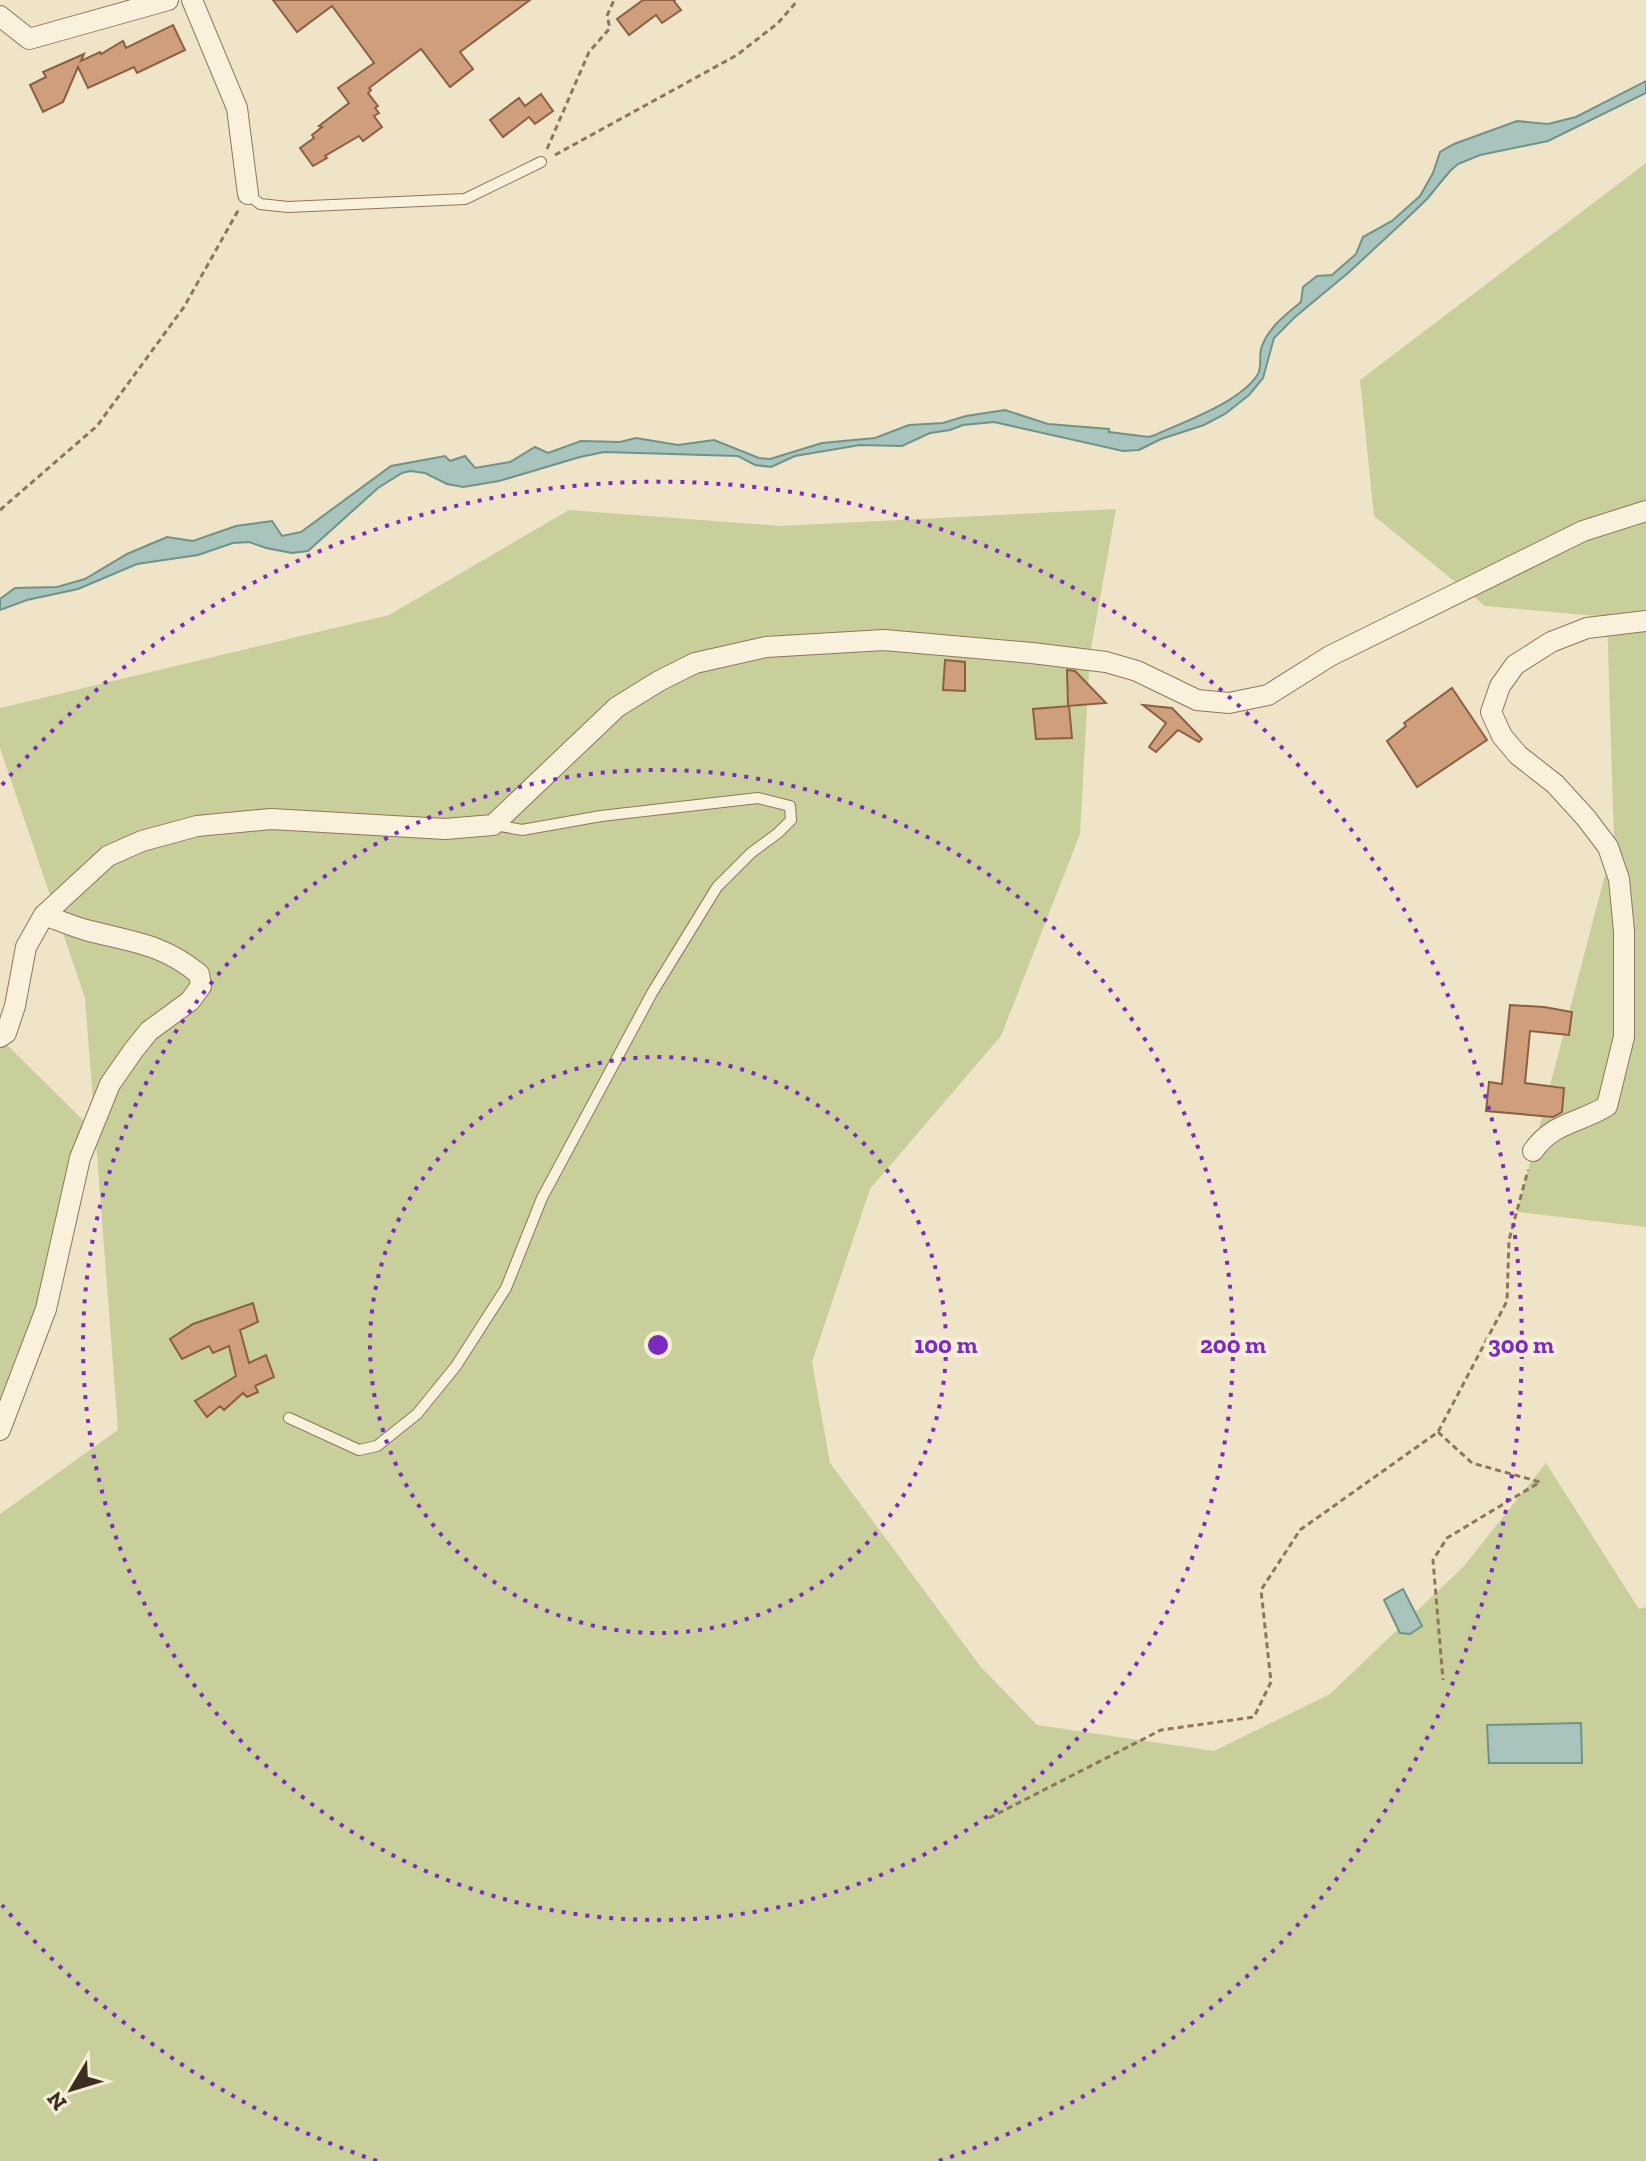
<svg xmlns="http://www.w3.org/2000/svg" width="1646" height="2161" font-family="'Zilla Slab',serif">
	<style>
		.green { fill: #c9cf9b }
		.water { fill: #a9c4bc; stroke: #6f938a; stroke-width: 2 }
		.building { fill: #cf9f7d; stroke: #8d5f41; stroke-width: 2 }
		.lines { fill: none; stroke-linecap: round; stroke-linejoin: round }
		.lane-casing { stroke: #8d765c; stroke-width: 12 }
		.street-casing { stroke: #8d765c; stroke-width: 22 }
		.path { stroke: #8d765c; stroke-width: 3; stroke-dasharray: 6 4; stroke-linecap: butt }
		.lane { stroke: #faf1dc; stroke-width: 10 }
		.street { stroke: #faf1dc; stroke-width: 20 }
		.ring { fill: none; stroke: #7b2cbf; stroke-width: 4; stroke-dasharray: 4 8 }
		.centre { fill: #7b2cbf; stroke: #f7eed8; stroke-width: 4 }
		.ring-label { font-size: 24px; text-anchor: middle; font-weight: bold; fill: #7b2cbf; stroke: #f7eed8; stroke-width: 8; stroke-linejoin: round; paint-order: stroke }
	</style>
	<rect width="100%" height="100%" fill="#f0e4c8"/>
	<path class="green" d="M1646,163v1064l-129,-15 97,-372 -7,-223 -122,-11 -111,-90 -14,-136z
		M1116,509l-26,145 -10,180 -79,202 -131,153 -58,173 18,101 150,203 57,59 177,26 116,-57 134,-128 82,-103 93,146 7,-2v554h-1646v-647l118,-84 -33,-432 -85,-250v-40l389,-93 180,-105 212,16z
		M0,1041h3l81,80 -31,200 -53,116z"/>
	<path class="water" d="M1646,81v12l-98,48 -68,14 -22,9 -8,7 -23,28 -24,23 -55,51 -53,44 -21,21 -11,40 -14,17 -24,19 -21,11 -43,14 -22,11 -16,1 -129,-29 -31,3 -13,5 -20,3 -28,13 -42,-1 -65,11 -24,11 -16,-2 -17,-9 -134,-4 -24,5 -81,24 -36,6 -16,-3 -22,-11 -15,-2 -8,2 -24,15 -70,63 -16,2 -26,-5 -17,-6 -16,1 -35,12 -61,9 -59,25 -51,11 -27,10v-11l15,-11 42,-1 28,-8 42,-25 40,-17 26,4 43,-15 36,-5 10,15 19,-4 90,-66 54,-10 5,5 15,-5 10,12 35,-6 25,-15 13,6 33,-12 39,1 16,-4 42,7 36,-5 45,18 11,1 52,-16 53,-5 34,-13 34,-2 23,-7 39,-6 43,14 61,5v3l40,5 6,-2c30,-14 86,-33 103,-61 4,-7 1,-17 3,-25 6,-20 25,-35 40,-47l2,-15 14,-11 15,-1 24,-21 7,-17 29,-16 28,-25 13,-23 7,-21 14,-8 63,-23 31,3 28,-7z
		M1403,1589l19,37 -12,8 -10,-1 -16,-33z
		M1581,1723l1,40h-93l-2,-38z"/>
	<path class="building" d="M273,0h257l-70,52 13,17 -23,18 -29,-38 -52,39 2,2 -3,3 10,13 -3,2 4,5 -5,3 8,11 -19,14 -4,-5 -34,20 2,2 -14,8 -13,-18 14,-10 -2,-3 10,-8 -3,-1 30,-23 -11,-15 36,-25 -42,-57 -35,26z
		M643,0h32l-1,1 7,9 -19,13 -6,-8 -27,20 -12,-16z
		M173,25l12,25 -48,23 -3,-6 -46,21 -10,-21 -15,35 -20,10 -13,-27 16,-8 -3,-5 41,-18 -3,7 19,-9 1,2 22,-13 3,7z
		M541,94l12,17 -18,13 -6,-7 -26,20 -13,-17 29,-22 6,8z
		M945,660l20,2v29l-22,-1z
		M1067,670l8,1 31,32 -38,3z
		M1452,688l35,52 -70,47 -30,-46 19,-15 -2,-3z
		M1143,705l29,3 30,31 -3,3 -21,-12 -22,22 -7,-5 17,-24z
		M1069,706l3,32 -36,1 -3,-30z
		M1510,1005l34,2 28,5 -3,23 -39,-4 -5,52 39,5 -2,24 -9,5 -67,-6 3,-29 13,2z
		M253,1303l5,19 -18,8 9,33 17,-8 8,22 -19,9 3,6 -11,5 -4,-4 -19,17 -4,-4 -13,11 -12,-16 41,-25 -7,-30 -16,7 -4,-7 -27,13 -12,-20 23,-15z"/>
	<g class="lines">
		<defs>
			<path id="lane" d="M248,194l12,10 28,3 177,-8 76,-37
				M289,1418l70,32 18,-4 40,-32 39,-48 50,-78 36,-90 110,-205 65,-106 34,-34 27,-20 13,-13 -1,-14 -32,-8 -157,18 -79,14 -27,-5"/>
			<path id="street" d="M192,0l45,108 11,86
				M0,16l29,23 139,-39
				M0,1037l6,-4 9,-27 11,-59 18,-32 64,-59 34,-15 55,-15 74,-7 174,10 48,-4 124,-118 42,-26 36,-18 71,-16 118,-7 148,13 74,9 31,9 60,29 32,3 39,-8 62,-39 253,-125 63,-20
				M1533,1151c20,-29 47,-28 74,-45l17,-69v-106l-5,-52 -11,-32 -22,-29 -31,-34 -37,-29 -16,-19 -11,-24 9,-26 15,-21 36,-23 36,-14 59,-7
				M0,1430l46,-121 34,-151 30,-74 23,-33 16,-20 41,-30 11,-15 -2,-12c-38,-31 -68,-32 -113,-44 -14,-4 -28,-10 -42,-15"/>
		</defs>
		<use href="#lane" class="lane-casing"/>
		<use href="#street" class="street-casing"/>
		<path class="path" d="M547,149l42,-97 21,-24 -3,-12 7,-16
			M555,155l182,-100 41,-32 20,-23
			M0,510l97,-84 87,-119 55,-98
			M1438,1432l34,31 68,19 -93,56 -14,22 10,120
			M989,1818l172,-88 93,-13 17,-35 -10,-92 39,-60 138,-98 69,-131 2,-61 19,-70"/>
		<use href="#lane" class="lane"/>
		<use href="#street" class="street"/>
	</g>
	<g class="ring">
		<circle cx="658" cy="1345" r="288"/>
		<circle cx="658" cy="1345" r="575"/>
		<path d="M377 2161A863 863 0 0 1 2 1905M2 785A863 863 0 1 1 939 2161"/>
	</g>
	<circle cx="658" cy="1345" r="12" class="centre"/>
	<g class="ring-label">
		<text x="946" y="1353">100 m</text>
		<text x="1233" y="1353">200 m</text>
		<text x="1521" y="1353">300 m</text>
	</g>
	<g transform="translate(72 2089) rotate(232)" stroke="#f7eed8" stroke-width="6" paint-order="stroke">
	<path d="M0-6L14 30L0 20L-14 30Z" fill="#3d2e20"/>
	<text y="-12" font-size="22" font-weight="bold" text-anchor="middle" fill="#3d2e20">N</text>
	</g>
</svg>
